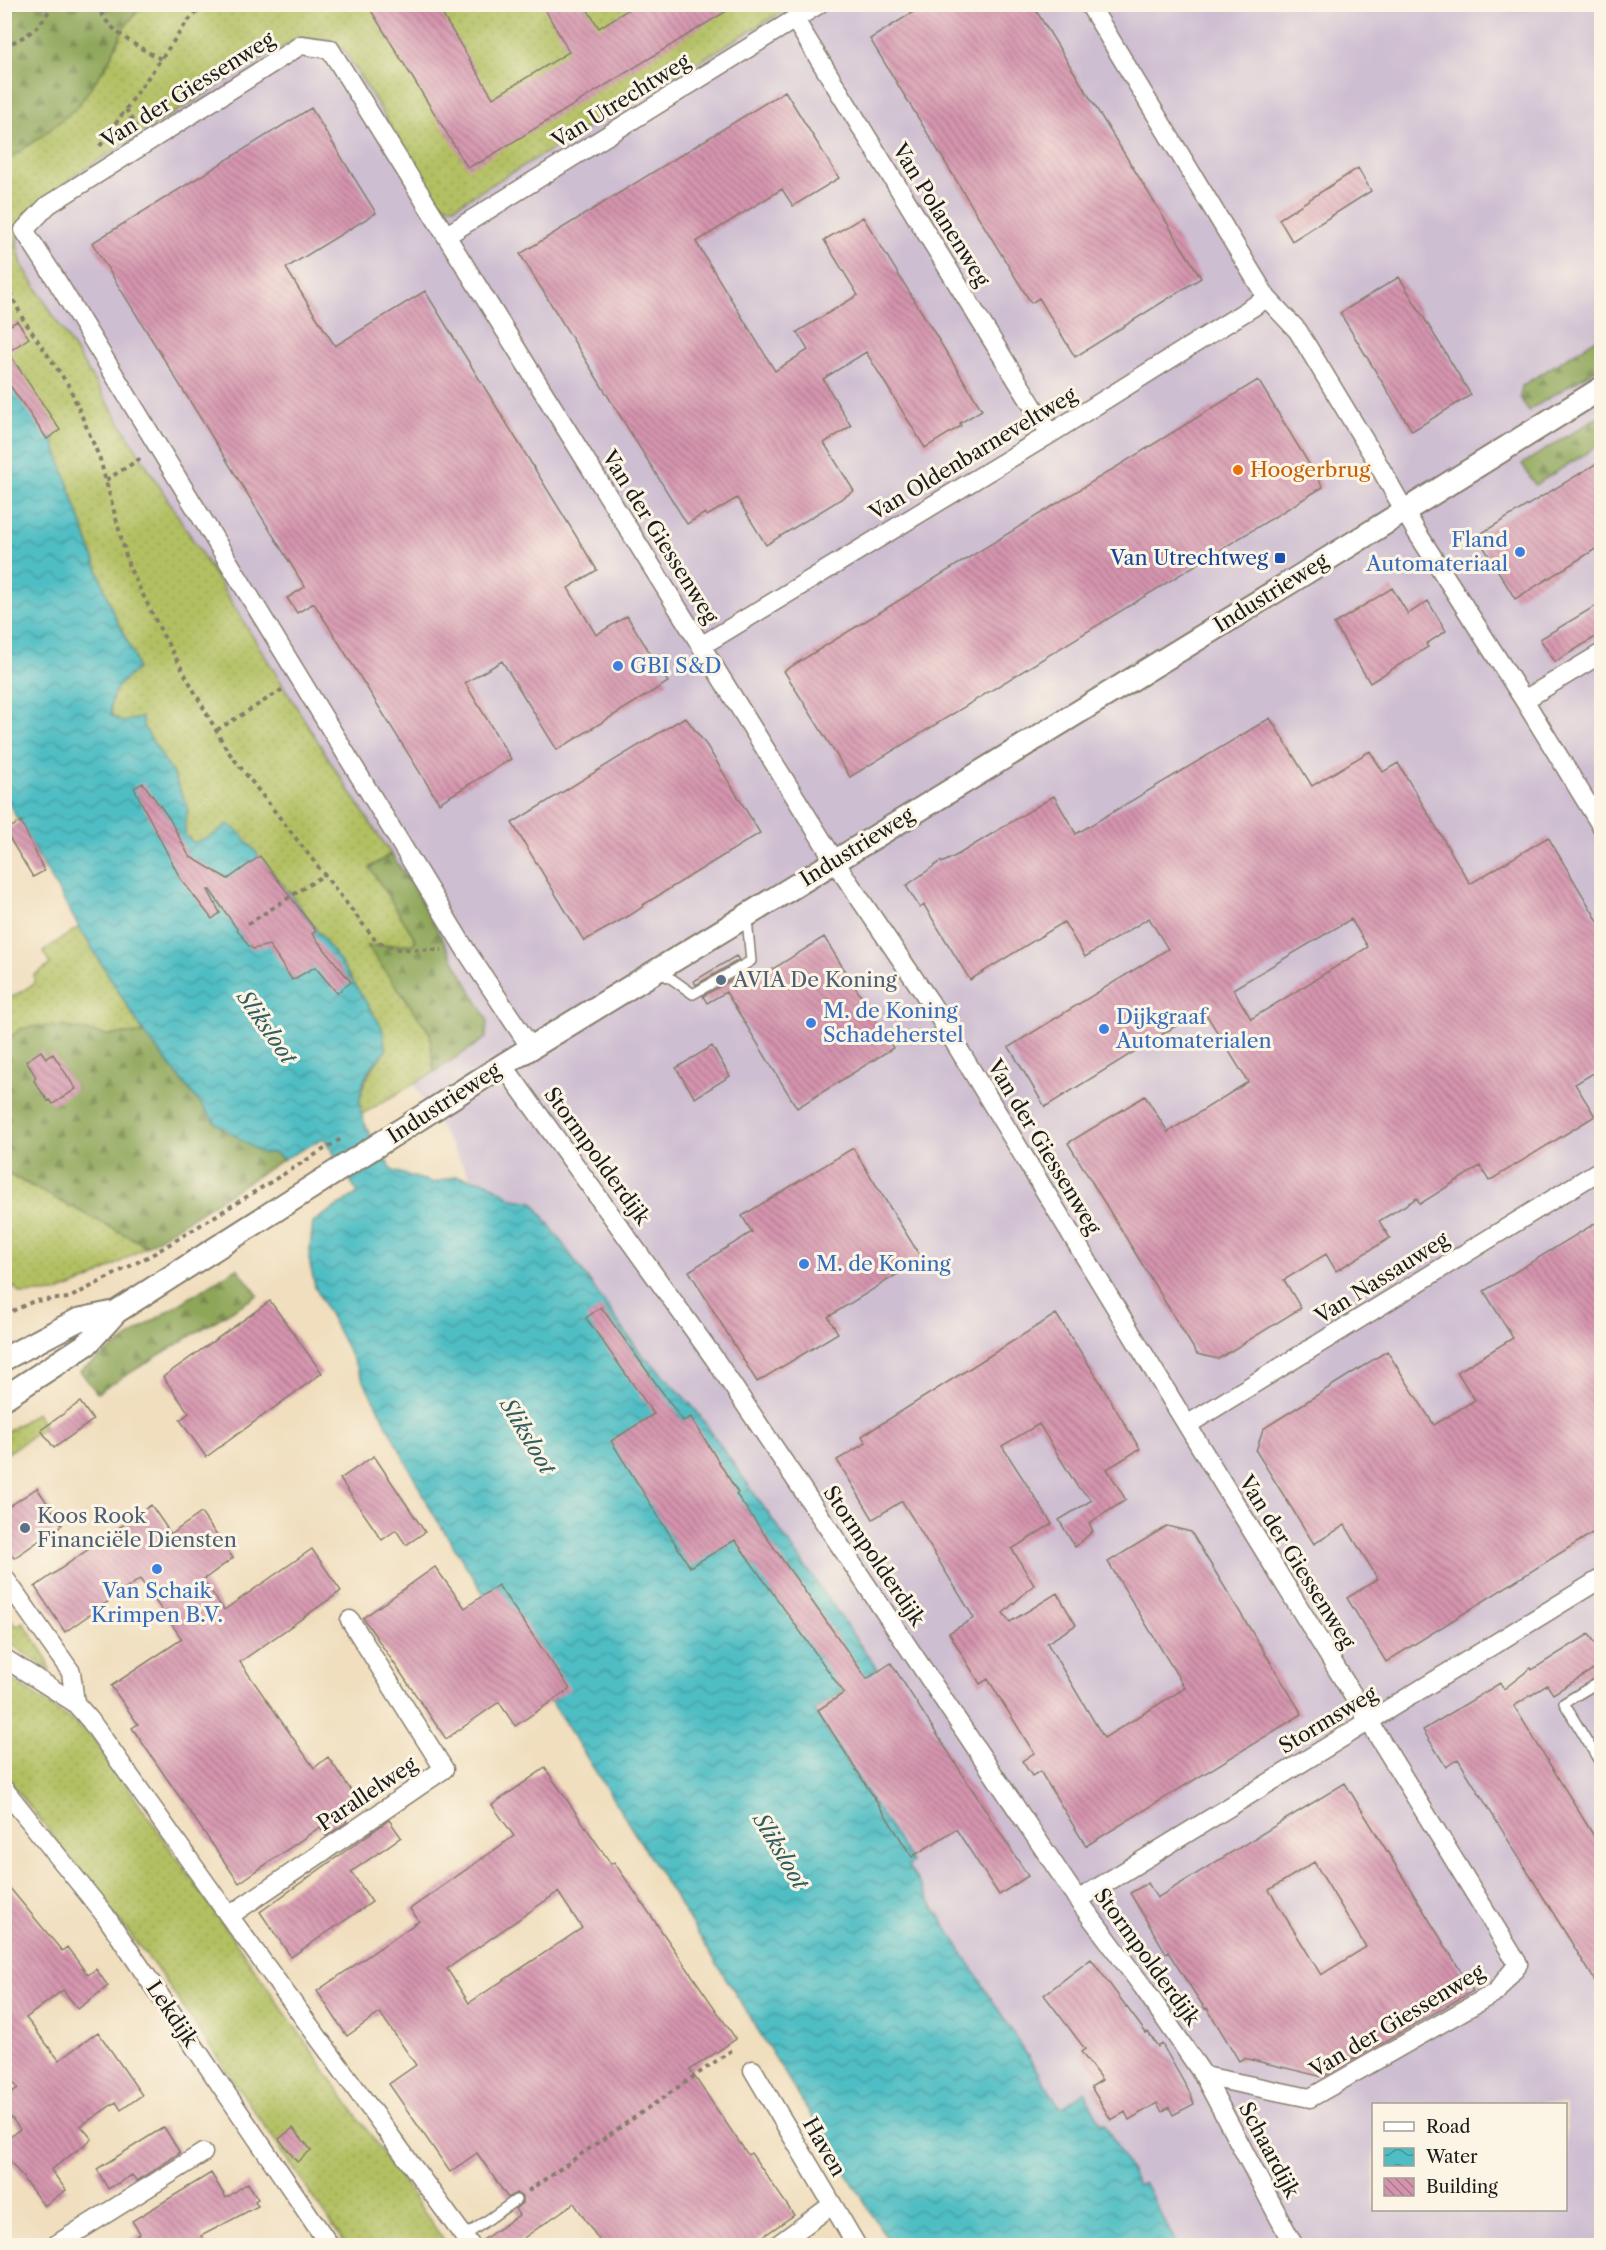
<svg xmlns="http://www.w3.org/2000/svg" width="1606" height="2250" font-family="'Libre Caslon Text',serif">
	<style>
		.industrial { fill: #cebed1; fill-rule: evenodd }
		.grass { fill: url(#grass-dots); stroke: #676e3f; stroke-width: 1.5 }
		.forest { fill: url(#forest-firs); stroke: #54613a; stroke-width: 1.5 }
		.water { fill: url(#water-waves); stroke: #366d70; stroke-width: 1.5 }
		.building { fill: url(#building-back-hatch); fill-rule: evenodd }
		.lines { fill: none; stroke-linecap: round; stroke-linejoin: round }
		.service-casing { stroke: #867d6d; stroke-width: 12 }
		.minor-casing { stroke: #867d6d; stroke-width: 21 }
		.tertiary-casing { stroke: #867d6d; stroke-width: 26 }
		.path { stroke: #867d6d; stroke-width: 4; stroke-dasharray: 4.5 4.5; stroke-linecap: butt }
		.service { stroke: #fff; stroke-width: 9 }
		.minor { stroke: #fff; stroke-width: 18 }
		.tertiary { stroke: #fff; stroke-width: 22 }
		.food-dot { fill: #e8710a; stroke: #fcf5e5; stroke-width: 2 }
		.shop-dot { fill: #3f7fe0; stroke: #fcf5e5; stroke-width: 2 }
		.transit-dot { fill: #1a4fb4; stroke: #fcf5e5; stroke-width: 2 }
		.service-dot { fill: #5c6f8a; stroke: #fcf5e5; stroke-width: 2 }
		.labels { text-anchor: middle; stroke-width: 6; stroke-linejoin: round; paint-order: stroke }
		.street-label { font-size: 21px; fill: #1c1c1c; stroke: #fcf5e5 }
		.food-label { font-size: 21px; fill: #c56008; stroke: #fcf5e5; text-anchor: start }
		.shop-label { font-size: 21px; fill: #366cbe; stroke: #fcf5e5; text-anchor: start }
		.transit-label { font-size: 21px; fill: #164399; stroke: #fcf5e5; text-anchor: end }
		.service-label { font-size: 21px; fill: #4e5e75; stroke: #fcf5e5; text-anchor: start }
		.water-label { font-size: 22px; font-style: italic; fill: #305d5f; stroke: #fcf5e5 }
	</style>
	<defs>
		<pattern id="grass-dots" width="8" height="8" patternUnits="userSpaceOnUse" patternTransform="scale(1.5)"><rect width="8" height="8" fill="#b2c062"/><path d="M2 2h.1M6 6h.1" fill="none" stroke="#98a454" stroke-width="1.8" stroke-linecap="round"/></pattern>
		<pattern id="forest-firs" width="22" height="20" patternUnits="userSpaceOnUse" patternTransform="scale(1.5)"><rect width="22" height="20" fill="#8da658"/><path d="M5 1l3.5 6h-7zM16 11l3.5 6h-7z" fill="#728648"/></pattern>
		<pattern id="water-waves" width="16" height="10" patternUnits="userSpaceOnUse" patternTransform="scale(1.5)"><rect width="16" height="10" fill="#4fbec4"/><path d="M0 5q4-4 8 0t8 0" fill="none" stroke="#419a9e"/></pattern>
		<pattern id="building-back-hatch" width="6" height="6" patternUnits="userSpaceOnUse" patternTransform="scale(1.5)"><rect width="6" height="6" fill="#d594ae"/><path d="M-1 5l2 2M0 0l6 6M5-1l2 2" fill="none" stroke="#ac788d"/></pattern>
	</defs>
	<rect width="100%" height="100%" fill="#fcf5e5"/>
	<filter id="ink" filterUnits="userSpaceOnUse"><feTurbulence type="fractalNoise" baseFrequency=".0167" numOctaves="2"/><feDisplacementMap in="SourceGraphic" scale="12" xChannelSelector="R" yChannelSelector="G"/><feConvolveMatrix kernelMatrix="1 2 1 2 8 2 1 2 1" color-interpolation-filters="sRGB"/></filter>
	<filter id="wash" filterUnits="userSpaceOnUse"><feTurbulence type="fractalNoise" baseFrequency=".008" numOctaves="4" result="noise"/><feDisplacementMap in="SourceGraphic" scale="24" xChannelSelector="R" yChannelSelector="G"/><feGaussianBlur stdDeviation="1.35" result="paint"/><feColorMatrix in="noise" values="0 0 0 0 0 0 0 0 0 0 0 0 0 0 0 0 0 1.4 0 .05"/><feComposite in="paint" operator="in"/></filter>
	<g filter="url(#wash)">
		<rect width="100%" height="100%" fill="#f0debe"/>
		<path class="industrial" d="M298,5h1303v2240h-459l-478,-752 -320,-522 -339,-572 -1,-223zM1374,2104h192v106h-192z"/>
		<path class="grass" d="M142,5h652l-340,202 -15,-3 -95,-154 -13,-11h-32l-30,15 -191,119 -51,40 -8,14 -2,17 5,21 315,507 54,82 -21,13 46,72 -3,5 -45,2 62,87 4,39 -75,44c0,-31 8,-42 27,-66l-158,-226 -14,11 -20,8 -9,-8v-13l3,-14 -15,-34 -30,-48 -1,-8 -20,4 -10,-6c-5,-23 8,-33 25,-47l-3,-14 -21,-43 -22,-61 -46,-134 -40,-70 -1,-185 42,-29 32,-27 30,-43 16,-35z
			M79,927l65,106 -37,2 -41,-8 -46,2 -15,13v-41l29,-17v-9l16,-10 -7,-14z
			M4,1172l143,74 -54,32 -35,14 -36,2 -17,-13z
			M36,1413l9,14 -40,28v-22z
			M4,1610l12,16 7,-4 21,31 6,17 -45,-30z
			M4,1674l64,44 26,21 353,506h-101l-189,-276 -152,-194z"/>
		<path class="forest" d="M19,5h123l-18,23 -16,35 -30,43 -32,27 -41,29v-141z
			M1601,336v30l-73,45 -8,-14 2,-11z
			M1601,415v29l-66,41 -13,-21z
			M391,854l21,31 75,134 -1,19 -52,34 -4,-39 -63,-87 46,-2 3,-4 -46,-72z
			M36,1026l30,1 41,8 37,-2 72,90 45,29 13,1 10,6 -137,87 -142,-74v-130l15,-13z
			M237,1268l21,27 -161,98 -17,-22 71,-49z"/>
		<path class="water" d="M4,347l41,70 46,134 22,61 21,43 3,14c-17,14 -30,24 -25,47l10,6 20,-4 1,8 30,48 15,34 -3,14v13l9,8 20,-8 14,-11 14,11 49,60 50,68 41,64 4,23c-6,8 -16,17 -20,26 -18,38 8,64 27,95l41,12 22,-7 31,6 26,17 20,3 110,155 7,4 45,48 182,260 -63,41 98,152 -4,4 151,240 4,1 21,-15 17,32 3,-1 34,62 6,-3 33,63h-286l-172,-278 -287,-455 -117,-225 -6,-28 4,-37 45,-29 -34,-55 -40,21 -10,-6h-13l-45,-30 -72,-90 -65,-106 -74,-130z"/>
		<g id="blocks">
			<path class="building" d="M367,4h69l57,94 76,-46 -27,-48h42l15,24 38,-24h101l-259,159 -1,-1 -10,6z
				M926,4h106l169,274 -126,79 -36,-59 -8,5 -161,-264z
				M785,91l54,87 -46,28 -11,-17 -86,53 79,129 33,-21 -11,-18 61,-37 -34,-55 39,-23 119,193 -22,13 1,3 -36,22 -59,-96 -43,27 28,47 -27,17 30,48 -88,54 -29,-47 -30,18 -2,-3 -18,11 -167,-270z
				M311,108l65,105 -90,55 22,36 27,42 90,-55 172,279 -29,18 28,47 31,-19 41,66 -111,68 -55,-89 -37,22 46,76 -72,44 -125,-200 -17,10 -10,-15 18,-11 -213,-344z
				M1358,168l13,23 -79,50 -13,-22z
				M1399,277l72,118 -59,36 -72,-118z
				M17,321l12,17 -21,14 52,78 -13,9 -43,-62v-48z
				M1258,380l65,107 -473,290 -66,-106z
				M1602,460v85l-87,54 -38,-63z
				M1392,588l16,26 20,-13 18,30 -20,13 2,3 -58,36 -36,-59z
				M1602,602v31l-47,29 -15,-23z
				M685,717l22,29 53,87 -117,72 1,1 -12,8 -48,27 -72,-118z
				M1270,718l42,68 58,-35 13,21 15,-9 72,121 78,-47 54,91v140l-27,16 20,32 -106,65 -9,-15 -60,38 -3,-6 -38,23 11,17 -54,33 -10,-17 -42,26 17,28 -83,51 -21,-5 -129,-211 77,-47 23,36 80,-50 -45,-73 -158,98 -36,-60 159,-98 -19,-31 -64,39 -21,-35 -94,58 -46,-75 -4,3 -14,-22 35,-25 1,2 17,-9 95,-58 22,38zM1351,919l17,28 -117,72 -18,-30z
				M143,783l26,35 20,38 39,23 32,-23 56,75 -4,3 39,48 -14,11 -22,-26 -23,13 -23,-35 -16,4 -5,-4 -38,-55h-2l12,23 -8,6 -32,-41 -46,-90z
				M21,821l23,50 -11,6 -28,-46z
				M824,937l69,111 -96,60 -71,-116 -19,11 -4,-7 43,-24 6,10z
				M736,956l3,4 -43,25 -2,-4z
				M712,1046l18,30 -35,22 -19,-30z
				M41,1051l5,7 7,-4 23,35 -23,15 -3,-4 -2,1 -14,-20 2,-4 -10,-16z
				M853,1148l69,111 -94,58 10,16 -81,49 -68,-111 63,-39 -10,-16z
				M1602,1219v308l-216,135 -39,-64 31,-19 -33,-54 -31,19 -58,-93 7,-22 124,-78 47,74 41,-25 -18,-28 56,-34 -29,-47z
				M270,1301l52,72 -116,84 -26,-37 9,-7 -26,-36z
				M601,1307l82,114 8,-4 47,76 -2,1 131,185 24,-16 137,213 -29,19 -43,-66 -44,28 -94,-147 26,-17 -109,-153 -45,27 -79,-126 43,-27 -68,-96z
				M1056,1314l46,71h-1l39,64 -33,20 19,31 -37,23 4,8 -18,16 -16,-27 33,-20 -15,-14 -38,-62 -37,22 50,78 -40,25 22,36 -31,28 7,9 47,-29 19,32 -29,18 57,95 81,-50 -77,-126 59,-36 24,6 111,182 -216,132 -46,-75 -8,5 -10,-15 12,-8 -46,-74 -8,5 -31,-51 25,-15 -72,-117 -29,18 -36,-59 29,-17 -4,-7z
				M80,1402l13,18 -39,28 -13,-18z
				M374,1456l51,76 -19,13 -10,-15 -14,10 -42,-61z
				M37,1488l25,37 -48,33 -10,-14v-34z
				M151,1505l20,29 30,-21 32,45 -30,22 21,30 88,-61 29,42 -101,71 74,106 14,-11 29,42 -17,11 7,12 -21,14 -6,-9 -81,56 -107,-155 6,-4 -27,-38 71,-47 -42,-60 -75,53 -30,-45z
				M435,1567l30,41 33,-23 72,104 -55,37 -16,-24 -53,37 -83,-121z
				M1589,1634l13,19v11l-49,30 -6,-9 -33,21 88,143v143l-144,-233 -12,8 -23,-37 77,-47 4,6 27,-21 1,2z
				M545,1768l66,96 3,-2 122,177 -46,31 58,85 3,-2 43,62 -45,31h-146l-29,-43 -62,43h-30l-1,-5 38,-26 -4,-6 7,-6v-6l-6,-4 -8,5 -31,-45 -27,19 -61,-88 27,-19 -36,-52 -33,23 -30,-45 102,-70 -9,-12 104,-73 -22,-31zM558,1892l24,36 -113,75 -22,-34z
				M1345,1783l128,208 -150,86 -79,-19 -5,3 -32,-53 -2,1 -37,-57 -2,1 -36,-60 18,-10 9,15zM1314,1862l52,85 -45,28 -52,-85z
				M389,1820l12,17 -50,35 21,30 -81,55 -31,-45z
				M4,1881l58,70 5,-4 21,28 8,-6 12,17 -30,23 -15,-19 -37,28 33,42 39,-28 44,63 -21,15 -5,-8 -35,24 11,13 -41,31 15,20 -22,16 -40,-53v-12l16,-12 -16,-21v-11l14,-9 -14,-17z
				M1091,1959l55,74 2,-1 10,15 4,-3 29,51 3,9 -21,11 -4,-8 -7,5 -5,-9 -28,17 -4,-8 -14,8 -20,-33 11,-7 -21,-28 4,-3 -41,-54z
				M164,2127l16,26 -43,28 -5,-6 -24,14 -11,-20z
				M293,2128l18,22 -14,12 -18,-23z
				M211,2173l15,25 22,-15 10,16 -3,2 3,5 -57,30 7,10h-87l19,-13 -8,-12z"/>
		</g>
	</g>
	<g filter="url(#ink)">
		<use href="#blocks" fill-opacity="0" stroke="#867d6d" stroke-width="1.5"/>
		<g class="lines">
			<defs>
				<path id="service" d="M657,972l15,7 21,15 58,-33 -4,-42
					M1602,1680l-38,23 38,63
					M465,2236l51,-36"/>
				<path id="minor" d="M1089,4l178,294 31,33 75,124 43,76 108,169 78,127
					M795,20l255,414
					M447,235l372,-231
					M701,646l349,-212 217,-136
					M1524,700l78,-47
					M531,1048l-64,-96 -412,-674 -31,-48 24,-25 253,-160 29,4 513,825 87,128 257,423 331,539 -22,28 -186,106 -106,-22
					M503,1065l211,293 364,542 65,87 61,89 90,170
					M1187,1425l415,-256
					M4,1577l67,95 4,31
					M4,1658l71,45 15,17 139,196 242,330
					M4,1789l101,126 225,331
					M1078,1900l524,-322
					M229,1916l215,-147 -94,-149
					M753,2070l104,176
					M54,2246l149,-93
					M776,2246l56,-41"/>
				<path id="tertiary" d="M4,1359l74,-39 38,-8
					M4,1398l83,-54 29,-32 387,-247 794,-487 305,-190"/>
			</defs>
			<use href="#service" class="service-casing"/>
			<use href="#minor" class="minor-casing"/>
			<use href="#tertiary" class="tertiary-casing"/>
			<path class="path" d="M98,4c4,24 43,45 63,55
				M4,47c27,-14 33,-15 49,-43
				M126,109l10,18
				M100,146l87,-124 17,-18
				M11,248l-5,36 17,35 46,67 31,73 29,108 34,68 64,115 149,191 19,8 47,1
				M106,480l37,-23
				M217,730l68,-42
				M248,924l76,-49
				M4,1315l30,-14 35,-3 86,-45 189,-116
				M528,2191l207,-143"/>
			<use href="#service" class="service"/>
			<use href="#minor" class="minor"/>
			<use href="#tertiary" class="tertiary"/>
		</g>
	</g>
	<circle class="food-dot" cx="1238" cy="470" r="6"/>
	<g class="shop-dot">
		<circle cx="1520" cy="552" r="6"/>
		<circle cx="618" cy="666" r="6"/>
		<circle cx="811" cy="1023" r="6"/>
		<circle cx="1104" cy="1029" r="6"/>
		<circle cx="804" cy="1264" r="6"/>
		<circle cx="157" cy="1569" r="6"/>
	</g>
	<rect class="transit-dot" x="1274" y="552" width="12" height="12" rx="3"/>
	<g class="service-dot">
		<circle cx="721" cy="980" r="6"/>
		<circle cx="25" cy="1528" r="6"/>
	</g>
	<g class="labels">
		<g class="street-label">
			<text transform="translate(188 90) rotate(-32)" y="7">Van der Giessenweg</text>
			<text transform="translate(621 101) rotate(-32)" y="7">Van Utrechtweg</text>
			<text transform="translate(941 215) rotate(58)" y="7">Van Polanenweg</text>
			<text transform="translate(973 454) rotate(-31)" y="7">Van Oldenbarneveltweg</text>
			<text transform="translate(660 537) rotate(58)" y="7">Van der Giessenweg</text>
			<text transform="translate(1271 593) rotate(-32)" y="7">Industrieweg</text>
			<text transform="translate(857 847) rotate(-32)" y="7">Industrieweg</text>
			<text transform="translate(444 1103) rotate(-33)" y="7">Industrieweg</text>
			<text transform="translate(1044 1147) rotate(59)" y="7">Van der Giessenweg</text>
			<text transform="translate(597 1156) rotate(54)" y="7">Stormpolderdijk</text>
			<text transform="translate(1382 1278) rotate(-32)" y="7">Van Nassauweg</text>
			<text transform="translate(874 1556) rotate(56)" y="7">Stormpolderdijk</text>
			<text transform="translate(1297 1562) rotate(58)" y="7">Van der Giessenweg</text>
			<text transform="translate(1328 1720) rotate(-31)" y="7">Stormsweg</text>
			<text transform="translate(367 1794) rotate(-34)" y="7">Parallelweg</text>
			<text transform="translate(1147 1957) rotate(54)" y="7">Stormpolderdijk</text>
			<text transform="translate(172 2014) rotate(56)" y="7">Lekdijk</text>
			<text transform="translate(1397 2021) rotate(-31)" y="7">Van der Giessenweg</text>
			<text transform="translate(824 2147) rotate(60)" y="7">Haven</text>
			<text transform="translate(1269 2150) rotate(62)" y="7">Schaardijk</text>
		</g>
		<g class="food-label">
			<text x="1250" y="477">Hoogerbrug</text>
		</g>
		<g class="shop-label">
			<text x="1508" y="547" text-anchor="end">Fland<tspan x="1508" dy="24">Automateriaal</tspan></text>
			<text x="630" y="673">GBI S&amp;D</text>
			<text x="823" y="1018">M. de Koning<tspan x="823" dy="24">Schadeherstel</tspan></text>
			<text x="1116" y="1024">Dijkgraaf<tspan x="1116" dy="24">Automaterialen</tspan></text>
			<text x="816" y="1271">M. de Koning</text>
			<text x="157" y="1598" text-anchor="middle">Van Schaik<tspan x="157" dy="24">Krimpen B.V.</tspan></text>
		</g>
		<g class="transit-label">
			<text x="1268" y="565">Van Utrechtweg</text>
		</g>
		<g class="service-label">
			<text x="733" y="987">AVIA De Koning</text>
			<text x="37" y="1523">Koos Rook<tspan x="37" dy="24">Financiële Diensten</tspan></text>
		</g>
		<g class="water-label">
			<text transform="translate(267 1027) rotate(55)" y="8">Sliksloot</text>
			<text transform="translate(528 1436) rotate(59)" y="8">Sliksloot</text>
			<text transform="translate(781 1851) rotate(59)" y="8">Sliksloot</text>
		</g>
	</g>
	<rect width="1606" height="2250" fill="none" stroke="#fcf5e5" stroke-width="24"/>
	<rect x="1372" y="2103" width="195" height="108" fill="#fcf5e5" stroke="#a29e95" stroke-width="1.5"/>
	<rect x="1384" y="2122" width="30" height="9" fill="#ffffff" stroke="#a29e95" stroke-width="1.5"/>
	<text x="1426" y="2133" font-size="18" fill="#1c1c1c">Road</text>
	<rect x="1384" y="2148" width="30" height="18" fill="url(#water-waves)" stroke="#a29e95" stroke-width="1.5"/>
	<text x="1426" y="2163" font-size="18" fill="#1c1c1c">Water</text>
	<rect x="1384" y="2178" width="30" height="18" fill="url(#building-back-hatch)" stroke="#a29e95" stroke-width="1.5"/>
	<text x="1426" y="2193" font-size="18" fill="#1c1c1c">Building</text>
</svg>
